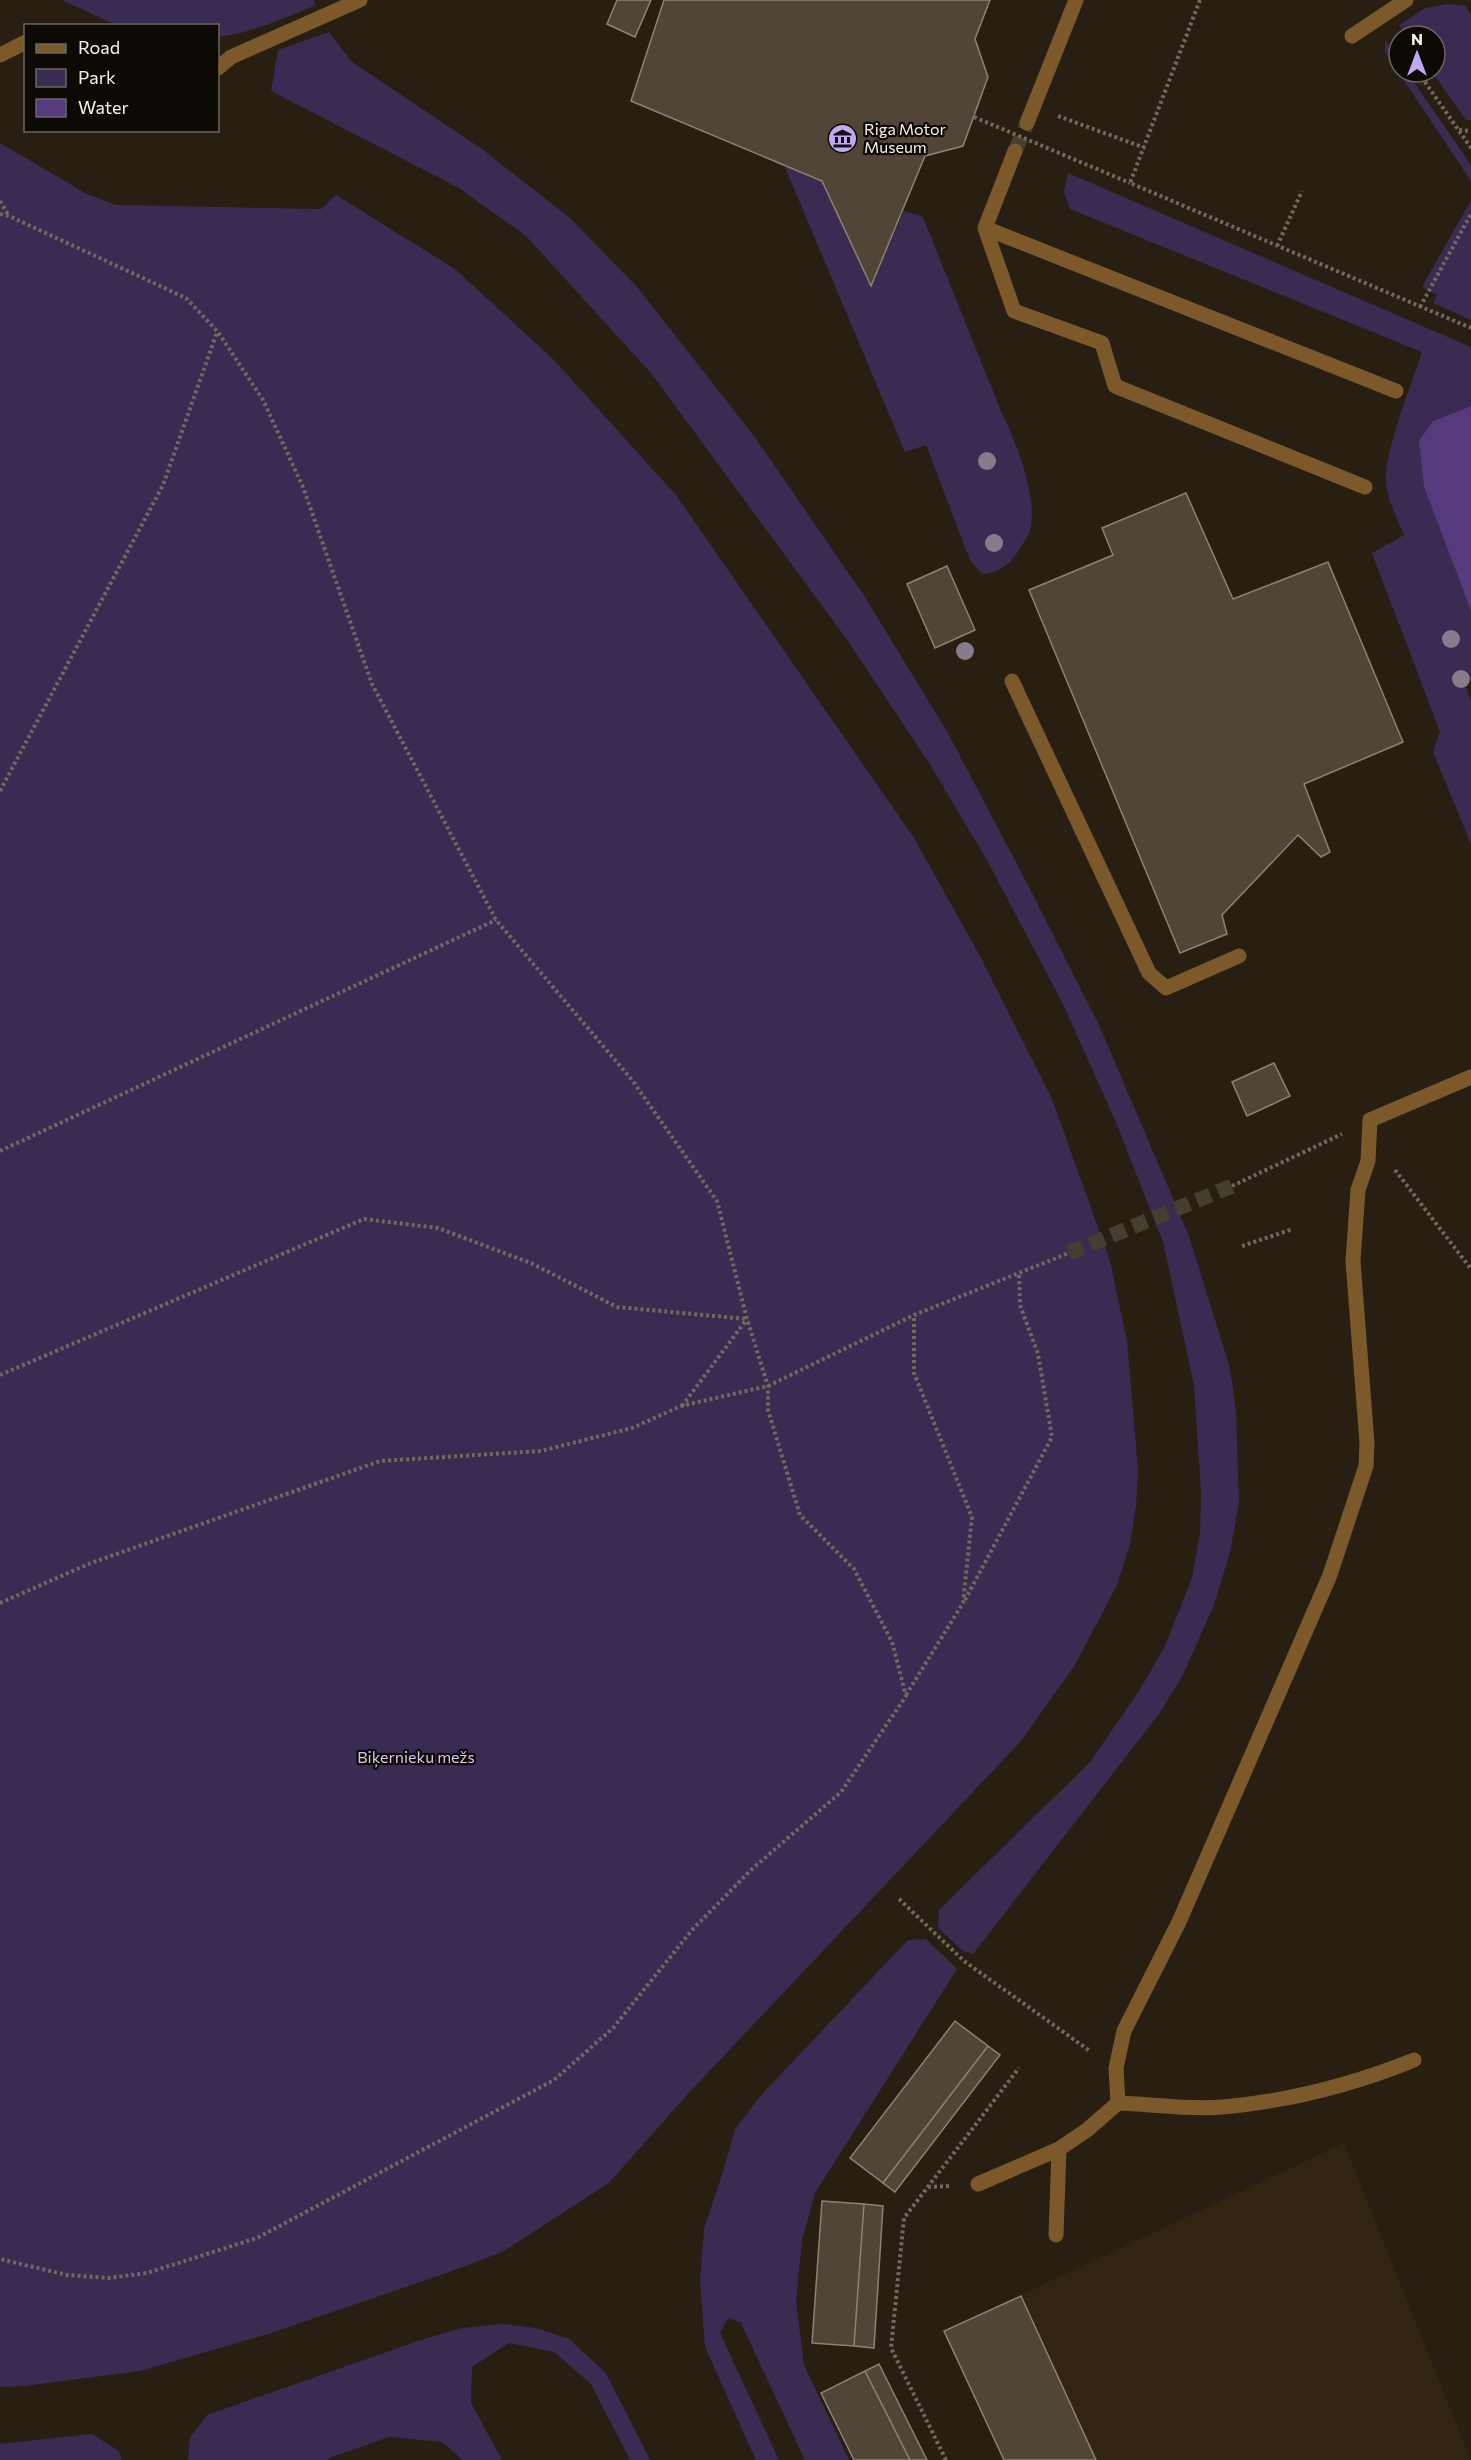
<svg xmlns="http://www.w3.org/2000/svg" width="1471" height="2460" font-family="Commissioner,sans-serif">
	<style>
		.built { fill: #322412 }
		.green { fill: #3a2b53 }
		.water { fill: #553a7e }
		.building { fill: #504537; stroke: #8f8273; stroke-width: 1.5 }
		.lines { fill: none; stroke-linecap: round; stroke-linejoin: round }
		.minor-tunnel { stroke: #473e32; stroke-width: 15; stroke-dasharray: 15 8; stroke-linecap: butt }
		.path { stroke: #71685e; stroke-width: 4; stroke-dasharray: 3 3; stroke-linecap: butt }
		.minor { stroke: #7c592b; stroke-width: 15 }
		.path-bridge { stroke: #71685e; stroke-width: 4; stroke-dasharray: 3 3; stroke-linecap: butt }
		.tree { fill: #877c8c }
		.labels { text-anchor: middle; stroke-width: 4.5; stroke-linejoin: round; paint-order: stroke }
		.poi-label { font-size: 16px; fill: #f9f2ea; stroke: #0d0905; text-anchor: start }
		.park-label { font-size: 16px; fill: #d5c8f0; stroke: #0d0905 }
	</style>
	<rect width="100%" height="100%" fill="#281e12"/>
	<path class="built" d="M1344,2143l127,317h-467l-60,-129z"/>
	<path class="green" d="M62,0h252l2,5c-32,13 -63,28 -98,32v-11l-102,-1z
		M1447,4l19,2 5,9v105h-5l-34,-48h3v-36h-28l-8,-11 26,-17z
		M329,32l22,29 131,88 88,69 68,70 116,148 109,158 85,139 84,160 67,132 90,211 41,132 6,44 3,91 -9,49 -16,53 -32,72 -23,37 -186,240 -10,-3 -25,-23 1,-18 151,-148 49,-71 26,-45 27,-68 8,-46 1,-40 -7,-107 -31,-143 -48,-122 -52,-116 -76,-144 -58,-97 -81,-122 -197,-268 -125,-137 -67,-48 -188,-97 7,-41z
		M1385,40l14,20v12h8l64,93v16l-86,-129z
		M0,143l87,51 29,11 205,4 15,-14 119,74 97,89 124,137 238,343 66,118 72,143 58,162 17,80 11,127 -2,38 -6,38 -13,41 -42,80 -54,76 -336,356 -76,86 -107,69 -61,23 -173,59 -128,37 -115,15 -25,1z
		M784,165l38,16 49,104 33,-74 19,6 80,199c14,26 37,90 26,118 -3,5 -7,11 -10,16 -9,15 -20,23 -37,24l-12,-14 -44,-115 -21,7z
		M1068,173l403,174v59l-38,15 -9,66 47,124v66l-5,10 5,14v143l-38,-92 7,-20 -68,-179 32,-18c-8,-19 -20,-41 -18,-62 3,-34 25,-87 36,-121l-352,-143 -6,-17z
		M1471,200v120l-38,-17 4,-8 -15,-8z
		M926,1939l31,30 -142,224 -13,47 -6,62 8,63 45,95h-44l-64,-137 -13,-5 -8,15 59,127h-23l-51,-113 -5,-66 4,-52 18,-54 13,-46 28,-36 145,-153z
		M501,2324l35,4 33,11 37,34 44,87h-20l-39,-76 -37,-32 -45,-9 -37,24 -1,36 31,57h-39l-21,-18 -53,-5 -57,20 -5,3h-139l2,-22 17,-23 217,-76 38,-11z
		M92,2434l27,17 2,9h-121v-16z"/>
	<path class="water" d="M1471,406v205l-47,-124 -5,-46 14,-20z"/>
	<path class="building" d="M617,0h34l-16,37 -28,-13z
		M664,0h326l-15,39 13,38 -25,69 -38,10 -54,130 -49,-105 -191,-80z
		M1186,493l47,106 95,-37 75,180 -99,42 26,68 -9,5 -23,-22 -76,80 5,19 -47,19 -151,-363 84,-35 -11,-27z
		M947,566l28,64 -40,18 -28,-64z
		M1274,1063l16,33 -43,20 -15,-34z
		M955,2021l33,25 -105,137 -33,-25z
		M988,2046l12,9 -105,137 -12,-9z
		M822,2201l42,3 -10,142 -42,-3z
		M864,2204l19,2 -9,142 -20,-2z
		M1021,2296l75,164h-92l-60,-129z
		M879,2364l48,96h-17l-45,-89z
		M865,2371l45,89h-56l-33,-67z"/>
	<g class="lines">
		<path class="minor-tunnel" d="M1015,151l12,-28
			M1069,1253l163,-67"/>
		<path class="path" d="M1200,0l-70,183 341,145
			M1418,72l53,76
			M1058,116l87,32
			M1459,130l12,1
			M0,201l9,15
			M0,214l9,2 177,82 32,34 45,68 40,87 69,197 124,236 136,160 85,121 30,118 21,67v24l32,105 54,54 38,73 14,54 -65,96 -90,78 -59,60 -79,98 -59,52 -297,158 -110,35 -38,5 -42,-3 -67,-16
			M1277,246l25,-55
			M1420,307l51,-93
			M0,791l163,-306 54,-153
			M0,1151l496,-231
			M1395,1170l76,99
			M1232,1186l110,-52
			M1242,1246l51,-17
			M0,1375l364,-156 74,9 95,36 84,43 130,12
			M682,1406l65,-87
			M965,1600l87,-163 -14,-83 -18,-49 -1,-32
			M0,1603l91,-40 289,-102 161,-10 91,-23 49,-22 87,-20 146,-71 155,-62
			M906,1695l57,-92 9,-86 -58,-144v-58
			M899,1899l65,62 126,90
			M928,2187l22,-1
			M946,2460l-55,-112 13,-130 115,-150"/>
		<path class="minor" d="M1352,36l54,-36
			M0,55l26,-13
			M218,68l13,-11 129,-57
			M1027,123l49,-123
			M1015,151l-30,77 411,163
			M985,228l29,83 88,32 13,43 250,101
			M1012,681l137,292 17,15 73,-32
			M1118,2103c31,1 75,7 105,4 67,-6 129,-22 191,-47
			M978,2184l81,-35
			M1056,2235l3,-86 28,-19 31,-27 -2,-35 8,-37 55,-109 151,-347 36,-109 1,-23 -14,-182 5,-71 10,-29 2,-41 101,-43"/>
		<path class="path-bridge" d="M974,117l156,66"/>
	</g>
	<g class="tree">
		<circle cx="987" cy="461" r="9"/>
		<circle cx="994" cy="543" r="9"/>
		<circle cx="1451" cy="639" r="9"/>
		<circle cx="965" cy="651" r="9"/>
		<circle cx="1461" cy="679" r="9"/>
	</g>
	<defs>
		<symbol id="museum-disc" viewBox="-11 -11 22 22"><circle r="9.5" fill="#c1a8f3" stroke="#0d0905"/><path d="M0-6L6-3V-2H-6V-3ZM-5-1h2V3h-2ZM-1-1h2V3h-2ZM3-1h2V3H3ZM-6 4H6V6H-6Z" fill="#111"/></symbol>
	</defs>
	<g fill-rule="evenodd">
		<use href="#museum-disc" x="826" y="122" width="33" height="33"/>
	</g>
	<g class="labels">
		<g class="poi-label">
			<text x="864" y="135">Riga Motor<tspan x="864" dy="18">Museum</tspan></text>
		</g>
		<g class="park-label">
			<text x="416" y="1763">Biķernieku mežs</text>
		</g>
	</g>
	<rect x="24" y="24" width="195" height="108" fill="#0d0905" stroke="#6b6661" stroke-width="1.5"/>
	<rect x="36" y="44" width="30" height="9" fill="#7c592b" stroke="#6b6661" stroke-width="1.5"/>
	<text x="78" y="54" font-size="18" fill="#f9f2ea">Road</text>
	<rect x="36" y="69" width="30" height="18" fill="#3a2b53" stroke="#6b6661" stroke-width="1.5"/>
	<text x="78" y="84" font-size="18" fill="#f9f2ea">Park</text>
	<rect x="36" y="99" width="30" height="18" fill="#553a7e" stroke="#6b6661" stroke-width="1.5"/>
	<text x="78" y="114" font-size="18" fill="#f9f2ea">Water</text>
	<g transform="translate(1417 54)"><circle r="28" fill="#0d0905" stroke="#6b6661" stroke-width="1.5"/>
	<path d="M0-4.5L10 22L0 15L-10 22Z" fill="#c1a8f3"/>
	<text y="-9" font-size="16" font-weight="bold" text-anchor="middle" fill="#f9f2ea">N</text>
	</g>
</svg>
